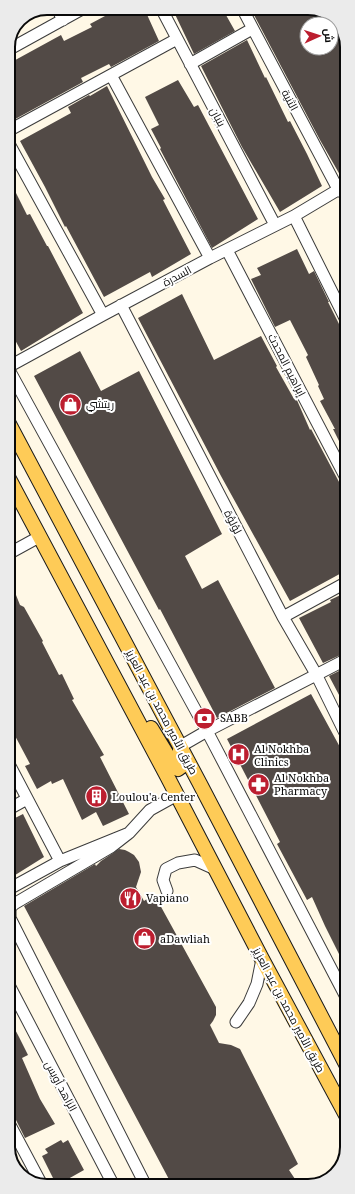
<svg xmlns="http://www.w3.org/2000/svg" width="355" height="1194" font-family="'Noto Serif',Cairo,serif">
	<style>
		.building { fill: #524a46; fill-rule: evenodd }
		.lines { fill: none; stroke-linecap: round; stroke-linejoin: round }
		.minor-casing { stroke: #3c3c3c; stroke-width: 13 }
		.major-casing { stroke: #1a1a1a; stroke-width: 16 }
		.minor { stroke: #fff; stroke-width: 11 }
		.major { stroke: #fecb57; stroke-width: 14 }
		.labels { text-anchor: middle; stroke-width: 4; stroke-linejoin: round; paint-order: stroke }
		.street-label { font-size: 11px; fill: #090909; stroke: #fff }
		.poi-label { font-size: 11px; fill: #090909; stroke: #fff; text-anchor: start }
		.rim { fill: none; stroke: #090909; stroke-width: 2 }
	</style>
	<rect width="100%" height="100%" fill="#fff8e6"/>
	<path class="building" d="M120,8h24l15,33 -48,26 -2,-3 -28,14 2,4 -75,41v-59l53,-29 3,6 28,-14 -2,-3z
		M172,8h50l13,23 -41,23z
		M268,8h44l22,10 12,22v132l-6,3 -20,-35 -66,-125zM307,24h24v24h-24z
		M247,40l18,38 1,-1 22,45 2,-1 17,33 15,32 -42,26 -38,-65 -41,-81z
		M178,80l16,27 4,-2 60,114 -46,29 -52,-99 1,-1 -10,-19 8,-4 -14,-28z
		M107,86l45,91 13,22 -2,1 28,54 -39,23 -2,-5 -46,25 -38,-71 -1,1 -20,-40 -25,-46 51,-28 -3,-6 21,-12 1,1z
		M8,177l19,38 3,-1 17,32h1l35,67 -62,38 -13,-24z
		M297,249l12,25 5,-3 15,31h-1l17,34 -2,1 3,8v110l-13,-26h2l-15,-28 4,-2 -6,-13 1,-1 -13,-28 2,-2 -18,-35 -15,7 -24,-48 10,-4 -4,-7z
		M182,294l32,66 47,-24 16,30 -1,1 18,32 2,-1 14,32 1,-1 36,68v73l-57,31 -69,-125 -83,-158z
		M80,351l21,40 38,-20 83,163 -37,22 17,33 16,-9 57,108 -58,30 -57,-109 -1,1 -125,-234z
		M347,592v60l-24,11 -24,-45 32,-16 -1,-2z
		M8,593l8,2 4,10 4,2 19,34 -1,1 17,33 3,-1 12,25 -2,1 32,55 -4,2 29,57 -26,12 -7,-14 -14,8 -19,-41 -11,5 -1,-3 -14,8 -12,-23 5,-2 -17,-32 -4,2z
		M347,667v43l-18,-34z
		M311,694l36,66v210l-22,-44 -13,-29 -5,3 -30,-56 3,-2 -53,-103z
		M23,814l21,43 -32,20 -3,-6v-50z
		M119,849l6,1 4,2 5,3 5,7 2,10 -5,15 8,14 10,-7 62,113v8l-3,6 -3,4 9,18 12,2 9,4 58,115 -9,6 10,15h-127l-148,-279 71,-42 1,2 5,-5z
		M9,1018l10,19 9,18 -6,3 18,41 15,25 -30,14 -12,-24 2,-2 -6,-13z
		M61,1140l2,3 5,-3 16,30 -16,9 3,7h-14l-15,-30 6,-3 -3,-4z"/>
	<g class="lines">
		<defs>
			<path id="minor" d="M57,8l6,12
				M161,8l114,217
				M242,8l97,183
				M8,50l76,-42
				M190,64l62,-35
				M111,75l99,183
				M8,131l169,-92
				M8,142l95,173
				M294,216l52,104
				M227,250l120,230
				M121,305l162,312 33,57 31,63
				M8,367l95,-52 107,-57 84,-42 52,-31
				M8,368l199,363 140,268
				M8,554l31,-17
				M283,617l64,-35
				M181,746l26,-15 140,-72
				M9,764l51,97
				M9,809l18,-10
				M129,833l-18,14 -97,57 -4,4v10l136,268
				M9,889l51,-28 69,-28 21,-23 27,-15
				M167,891l-4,-11 3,-11 12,-6 17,-3 20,9
				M9,985l105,201
				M236,1022l13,-19 8,-19 5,-25
				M9,1123l33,62"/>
			<path id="major" d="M8,422l192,362 147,282
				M8,477l159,299 95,183 85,158
				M151,728l23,38 4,3 4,-3 1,-2 -3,-14"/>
		</defs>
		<use href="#minor" class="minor-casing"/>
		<use href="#major" class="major-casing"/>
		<use href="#minor" class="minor"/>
		<use href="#major" class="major"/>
	</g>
	<defs>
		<symbol id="shop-disc" viewBox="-11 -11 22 22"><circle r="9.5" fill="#bc1e2f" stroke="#fff"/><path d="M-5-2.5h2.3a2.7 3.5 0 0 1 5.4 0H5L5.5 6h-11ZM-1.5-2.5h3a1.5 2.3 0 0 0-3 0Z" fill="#fff"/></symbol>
		<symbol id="bank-disc" viewBox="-11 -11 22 22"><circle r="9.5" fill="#bc1e2f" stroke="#fff"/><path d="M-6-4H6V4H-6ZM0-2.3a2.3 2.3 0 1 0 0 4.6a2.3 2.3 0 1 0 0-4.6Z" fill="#fff"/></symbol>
		<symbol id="hospital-disc" viewBox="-11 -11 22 22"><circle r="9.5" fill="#bc1e2f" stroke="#fff"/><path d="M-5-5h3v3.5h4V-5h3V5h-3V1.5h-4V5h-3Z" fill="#fff"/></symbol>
		<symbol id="pharmacy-disc" viewBox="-11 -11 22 22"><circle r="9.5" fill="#bc1e2f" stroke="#fff"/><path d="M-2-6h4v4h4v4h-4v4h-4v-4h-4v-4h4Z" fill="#fff"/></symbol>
		<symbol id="building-disc" viewBox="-11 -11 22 22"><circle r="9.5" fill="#bc1e2f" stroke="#fff"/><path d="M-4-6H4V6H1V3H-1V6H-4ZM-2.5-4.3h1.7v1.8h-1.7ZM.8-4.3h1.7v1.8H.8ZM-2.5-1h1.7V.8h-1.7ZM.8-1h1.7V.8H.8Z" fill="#fff"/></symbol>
		<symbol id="restaurant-disc" viewBox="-11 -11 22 22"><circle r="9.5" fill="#bc1e2f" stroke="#fff"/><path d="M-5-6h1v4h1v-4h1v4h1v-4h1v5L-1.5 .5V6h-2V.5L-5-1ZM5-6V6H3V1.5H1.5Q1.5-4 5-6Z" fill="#fff"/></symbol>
	</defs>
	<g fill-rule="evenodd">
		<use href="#shop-disc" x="58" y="392" width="25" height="25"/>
		<use href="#bank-disc" x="192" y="706" width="25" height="25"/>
		<use href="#hospital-disc" x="226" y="742" width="25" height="25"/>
		<use href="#pharmacy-disc" x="246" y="772" width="25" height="25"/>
		<use href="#building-disc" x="84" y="784" width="25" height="25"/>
		<use href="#restaurant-disc" x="118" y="886" width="25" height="25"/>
		<use href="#shop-disc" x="132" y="926" width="25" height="25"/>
	</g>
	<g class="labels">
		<g class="street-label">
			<text transform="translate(290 100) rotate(62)" y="4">الثنية</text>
			<text transform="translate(218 117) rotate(62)" y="4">بنبان</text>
			<text transform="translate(177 276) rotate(-28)" y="4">السدرة</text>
			<text transform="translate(287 365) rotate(63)" y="4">إبراهيم المحدث</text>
			<text transform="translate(233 522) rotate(63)" y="4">لؤلؤة</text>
			<text transform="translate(162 712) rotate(62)" y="4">طريق الأمير محمد بن عبد العزيز</text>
			<text transform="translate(289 1010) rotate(62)" y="4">طريق الأمير محمد بن عبد العزيز</text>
			<text transform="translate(61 1086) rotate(62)" y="4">الزاهد أويس</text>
		</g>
		<g class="poi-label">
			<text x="86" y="408">ريتشي</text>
			<text x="220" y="722">SABB</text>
			<text x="254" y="753">Al Nokhba<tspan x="254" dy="13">Clinics</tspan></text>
			<text x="274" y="782">Al Nokhba<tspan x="274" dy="13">Pharmacy</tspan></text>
			<text x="112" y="801">Loulou'a Center</text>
			<text x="146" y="902">Vapiano</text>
			<text x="160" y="943">aDawliah</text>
		</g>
	</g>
	<path d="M0 0H355V1194H0ZM47 15H308A32 32 0 0 1 340 47V1147A32 32 0 0 1 308 1179H47A32 32 0 0 1 15 1147V47A32 32 0 0 1 47 15Z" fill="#ebebeb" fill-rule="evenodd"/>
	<path class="rim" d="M47 15H308A32 32 0 0 1 340 47V1147A32 32 0 0 1 308 1179H47A32 32 0 0 1 15 1147V47A32 32 0 0 1 47 15Z"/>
	<g transform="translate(319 36) rotate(87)"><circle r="19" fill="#ffffff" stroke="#9d9d9d"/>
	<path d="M0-3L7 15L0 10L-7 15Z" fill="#bc1e2f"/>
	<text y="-6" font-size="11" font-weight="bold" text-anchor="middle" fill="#090909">ش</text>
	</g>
</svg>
